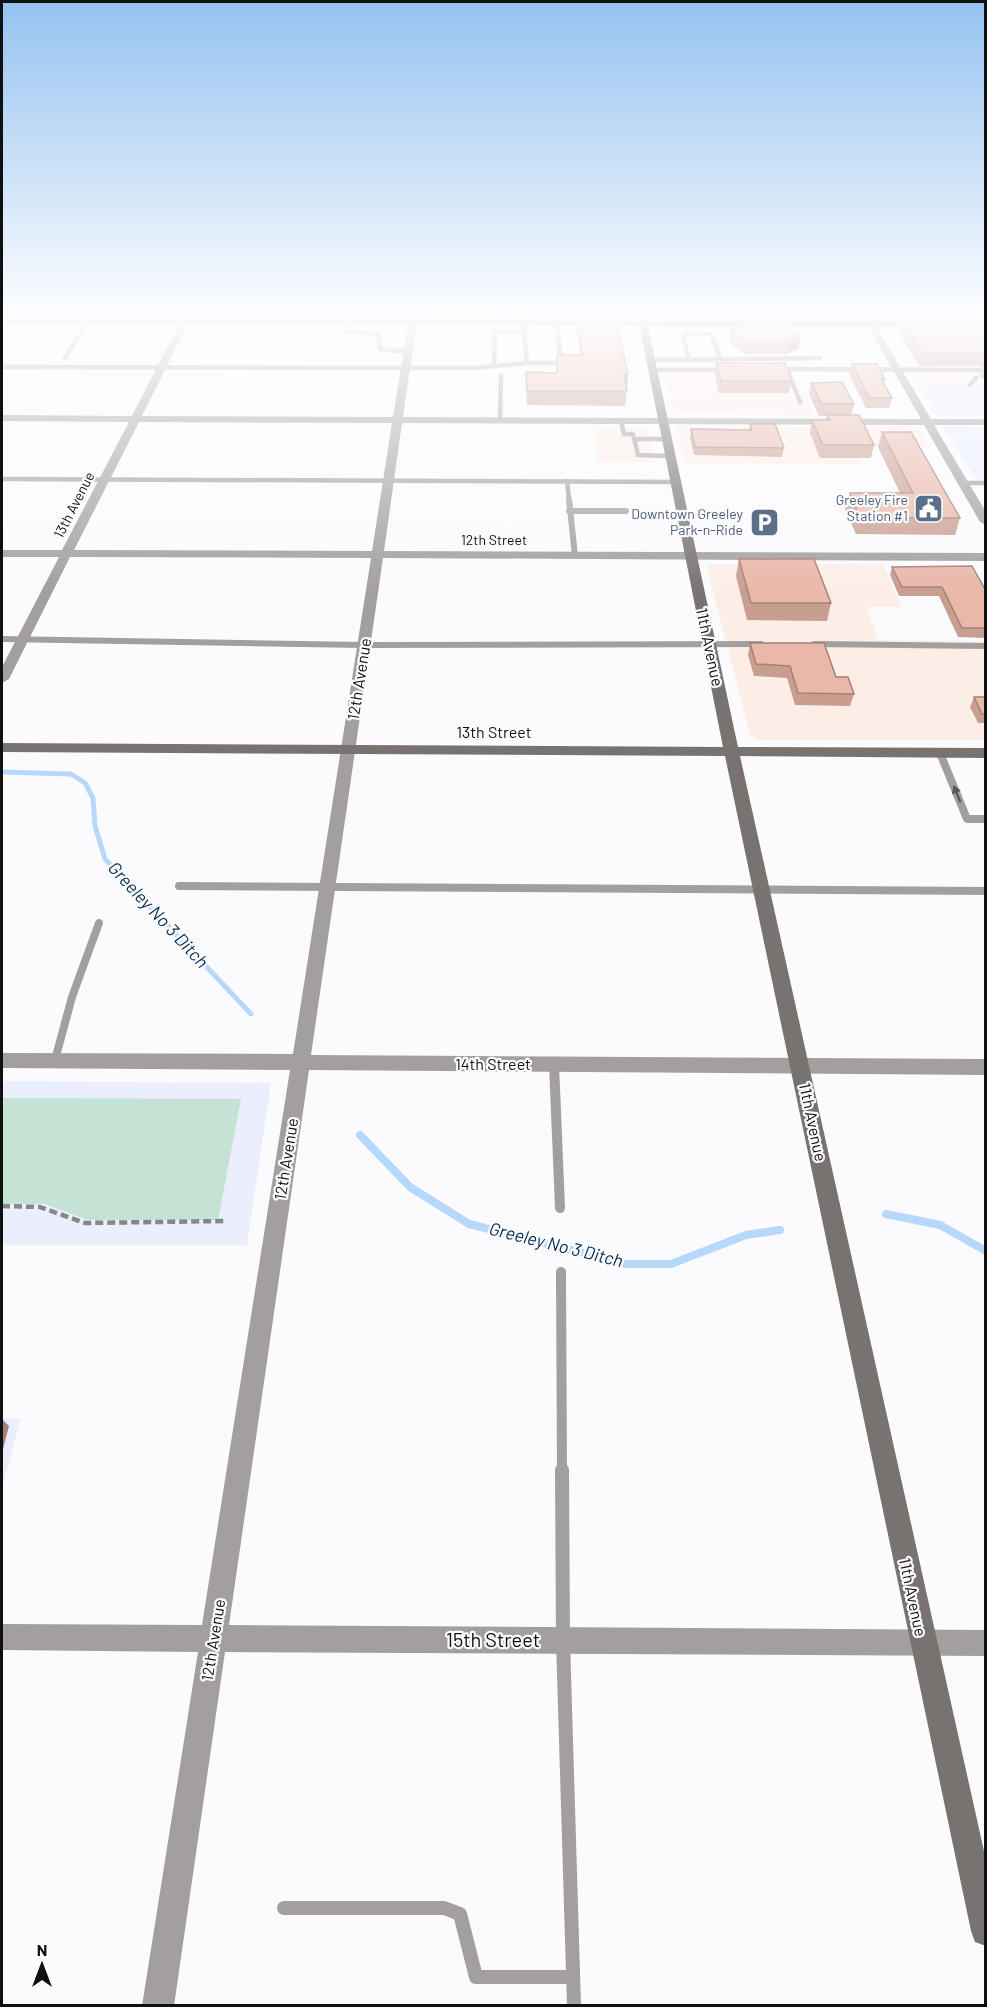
<svg xmlns="http://www.w3.org/2000/svg" width="987" height="2007" font-family="Barlow,sans-serif">
	<style>
		.commercial { fill: #fceee7 }
		.built { fill: #eaeefd }
		.green { fill: #c5e3d4 }
		.lines { fill: none; stroke-linecap: round; stroke-linejoin: round }
		.stream-far1 { stroke: #b6d8fc; stroke-width: 5 }
		.stream { stroke: #b6d8fc; stroke-width: 8 }
		.path { stroke: #868789; stroke-width: 4.5; stroke-dasharray: 8 4; stroke-linecap: butt }
		.lane-far4 { stroke: #a29f9e; stroke-width: 4.5 }
		.lane-far3 { stroke: #a29f9e; stroke-width: 6 }
		.lane-far2 { stroke: #a29f9e; stroke-width: 8 }
		.lane-far1 { stroke: #a29f9e; stroke-width: 10 }
		.lane { stroke: #a29f9e; stroke-width: 14 }
		.street { fill: #a29f9e; fill-rule: evenodd }
		.secondary { fill: #787271; fill-rule: evenodd }
		.primary { fill: #5a5452; fill-rule: evenodd }
		.wall { fill: #c89e91 }
		.shaded-wall { fill: #a38176 }
		.building { fill: #e9b8a9; stroke: #a38176; stroke-width: 1.5 }
		.oneway { fill: #585858 }
		.labels { text-anchor: middle; stroke-width: 4.5; stroke-linejoin: round; paint-order: stroke }
		.far-service-label { font-size: 14px; fill: #4e5e75; stroke: #fbfbfe; text-anchor: end }
		.far-street-label { font-size: 14px; fill: #0f1012; stroke: #fbfbfe }
		.street-label { font-size: 16px; fill: #0f1012; stroke: #fbfbfe }
		.water-label { font-size: 18px; font-style: italic; fill: #072c4e; stroke: #fbfbfe }
		.near-street-label { font-size: 20px; fill: #0f1012; stroke: #fbfbfe }
	</style>
	<rect width="100%" height="100%" fill="#fbfbfe"/>
	<path class="commercial" d="M663,366l129,1 22,48 -135,-2 -5,-2z
		M906,367h79v20l-66,-1z
		M908,426l13,5 6,16h-68l-4,4 6,13 -176,-1 -9,-36z
		M594,427h53l7,35h-56z
		M706,564h177l19,43h-35l11,33 107,1v99h-227l-8,-5z"/>
	<path class="built" d="M919,386l66,1v29l-42,1 -12,-4 -1,-3 3,-2z
		M948,426l37,2v53h-8l-29,-47 -4,-1v-4z
		M2,1081l269,2 -24,162h-244l-1,5z
		M2,1418l19,1 -19,68z"/>
	<path class="green" d="M2,1098l239,1 -23,121h-131l-42,-16h-43z"/>
	<g class="lines">
		<path class="stream-far1" d="M2,772l69,2 14,9 8,15 2,28 10,33 146,155"/>
		<path class="stream" d="M360,1135l50,52 59,37 157,40h45l75,-29 34,-5
			M886,1214l54,11 46,26"/>
		<path class="path" d="M2,1206l38,1 45,16 140,-2"/>
		<path class="lane-far4" d="M512,313v9
			M547,313l1,9
			M696,313l3,10
			M720,313l3,10
			M748,313l4,10
			M349,321l-2,11 31,2 2,15 28,3
			M65,358l25,-38
			M650,360l170,-2
			M689,360l-6,-24 6,-3 22,1 9,23
			M527,363h34l-4,-41
			M494,366l33,-3 -3,-35
			M2,367l474,1 18,-2 1,-34h29
			M775,369l211,1
			M787,369l13,33
			M652,370h73
			M970,385l6,-7
			M500,420l1,-44
			M621,421l3,13h9l5,21 32,1
			M634,439h33
			M2,479l674,3
			M567,481l2,19
			M963,483h23"/>
		<path class="lane-far3" d="M569,499l6,57
			M569,511h57
			M2,639l362,6 397,-1
			M814,644l172,2"/>
		<path class="lane-far2" d="M940,753l27,66h19
			M179,886l807,5
			M55,1060l17,-63 27,-74"/>
		<path class="lane-far1" d="M554,1064l6,144
			M561,1272l1,200"/>
		<path class="lane" d="M562,1470l1,170 11,366
			M284,1908h160l16,6 16,63h97"/>
		<path class="street" d="M185,313h8l-51,103 251,1 17,-104h8l-15,104 518,2 -55,-96 4,-3 4,3 57,96h55v6h-52l52,87v13l-6,-3 -56,-97 -522,-2 -18,128 602,2v8l-603,-3 -72,497 675,4v16l-677,-5 -80,555 757,5v26l-761,-4 -51,354h-32l56,-354 -196,-2v-26l200,1 88,-555 -288,-2v-15l291,1 78,-496 -301,-1 -61,122 -7,4v-16l57,-110h-57v-7h60l67,-128 -127,-1v-6l130,1zM139,422l253,1 -20,128 -298,-1z"/>
		<path class="secondary" d="M637,313h8l93,434 248,1v10l-246,-2 246,1104v86l-11,-4 -4,-11 -246,-1175 -723,-4v-9l721,4z"/>
		<path class="primary" d="M2,317l922,4 4,3 -4,3 -922,-4z"/>
	</g>
	<path class="wall" d="M573,313h39l15,76 -2,17 -98,-1 -1,-33 30,1 1,-18h23l-4,-27v-11h-2z
		M780,313h59v1z
		M927,313h59v6h-39z
		M902,319l84,1v59l-6,-1 -1,-3 3,-9h-63l-21,-34z
		M730,330l71,7 -3,12 -12,5h-42l-15,-12z
		M716,363l76,18 -3,12h-70l-4,-18z
		M852,364l33,15 -1,5 8,14 -3,10h-23l-17,-33z
		M811,383l43,21 -3,11 23,30 -3,13h-51l-10,-25 2,-13h14l1,-4h-8l-10,-22z
		M750,424l34,24 -2,9 -88,-2 -4,-17 1,-9 58,1z
		M882,432l78,86 -5,17 -99,-1 -11,-25 5,-16h50l-22,-46z
		M739,559l92,44 -4,18 -80,-1 -11,-44z
		M892,567l94,24v47l-28,-1 -19,-41h-40l-9,-21z
		M750,643l86,34 18,17 -4,12 -55,-1 -8,-27 -33,-2 -6,-21z
		M974,697h12v26h-8l-8,-16z"/>
	<path class="shaded-wall" d="M801,337l-3,12 -12,5 2,-12z
		M624,374h4l-1,15z
		M2,1419l7,7 -7,27z"/>
	<path class="building" d="M576,314h39l13,60h-4l3,17h-100l-1,-19 31,1v-18h26z
		M902,319l84,1v33h-64z
		M750,322l38,1 13,14 -13,5 -42,1 -16,-13z
		M716,363h69l7,18h-71z
		M852,364h25l8,15h-4l11,19h-23z
		M842,382l12,22h-32l-11,-21z
		M827,415h32l15,30h-51l-11,-25h18z
		M750,424h25l9,24 -89,-1 -4,-18 61,1z
		M882,432h29l49,86h-100l-10,-25h63z
		M739,559h75l17,44h-80z
		M972,566l14,25v37h-24l-20,-41h-40l-10,-20z
		M750,643h74l12,34h12l6,17 -56,-1 -8,-27 -34,-2z
		M974,697h12v17h-4z"/>
	<defs><path id="oneway-solid" d="M-6-.8H1V-3.2L6.5 0L1 3.2V.8H-6Z" transform="scale(1.5)"/></defs>
	<use class="oneway" href="#oneway-solid" transform="translate(957 794) rotate(-112)"/>
	<linearGradient id="sky" x2="0" y2="1"><stop stop-color="#94c2f0"/><stop offset="0.53" stop-color="#fdfdff"/><stop offset="1" stop-color="#fdfdff" stop-opacity="0"/></linearGradient>
	<rect width="987" height="594" fill="url(#sky)"/>
	<defs>
		<symbol id="civic-square" viewBox="-11 -11 22 22"><rect x="-9" y="-9" width="18" height="18" rx="4" fill="#5c6f8a" stroke="#fbfbfe"/><path d="M-.6-6.5H3V-4.5H.6V-3L4-1V1h2V6H-6V1h2V-1L-.6-3ZM-1.2 2.5V6h2.4V2.5Z" fill="#fff"/></symbol>
		<symbol id="parking-square" viewBox="-11 -11 22 22"><rect x="-9" y="-9" width="18" height="18" rx="4" fill="#5c6f8a" stroke="#fbfbfe"/><path d="M-3.5-5.5H1a3.5 3.5 0 0 1 0 7H-1V5.5H-3.5ZM-1-3.4V-.6H.8a1.4 1.4 0 0 0 0-2.8Z" fill="#fff"/></symbol>
	</defs>
	<g fill-rule="evenodd">
		<use href="#civic-square" x="912" y="492" width="33" height="33"/>
		<use href="#parking-square" x="748" y="506" width="33" height="33"/>
	</g>
	<g class="labels">
		<g class="far-service-label">
			<text x="908" y="505">Greeley Fire<tspan x="908" dy="16">Station #1</tspan></text>
			<text x="743" y="519">Downtown Greeley<tspan x="743" dy="16">Park-n-Ride</tspan></text>
		</g>
		<g class="far-street-label">
			<text transform="translate(74 505) rotate(-63)" y="5">13th Avenue</text>
			<text x="494" y="545">12th Street</text>
		</g>
		<g class="street-label">
			<text transform="translate(710 647) rotate(78)" y="6">11th Avenue</text>
			<text transform="translate(359 679) rotate(-81)" y="6">12th Avenue</text>
			<text x="494" y="738">13th Street</text>
			<text x="493" y="1070">14th Street</text>
			<text transform="translate(813 1122) rotate(78)" y="6">11th Avenue</text>
			<text transform="translate(286 1159) rotate(-81)" y="6">12th Avenue</text>
			<text transform="translate(913 1597) rotate(78)" y="6">11th Avenue</text>
			<text transform="translate(213 1640) rotate(-81)" y="6">12th Avenue</text>
		</g>
		<g class="water-label">
			<text transform="translate(158 915) rotate(47)" y="6">Greeley No 3 Ditch</text>
			<text transform="translate(556 1245) rotate(14)" y="6">Greeley No 3 Ditch</text>
		</g>
		<g class="near-street-label">
			<text x="493" y="1647">15th Street</text>
		</g>
	</g>
	<rect width="987" height="2007" fill="none" stroke="#0f1012" stroke-width="6"/>
	<g transform="translate(42 1965)" stroke="#fbfbfe" stroke-width="4.5" paint-order="stroke">
	<path d="M0-4.5L10 22L0 15L-10 22Z" fill="#0f1012"/>
	<text y="-9" font-size="16" font-weight="bold" text-anchor="middle" fill="#0f1012">N</text>
	</g>
</svg>
